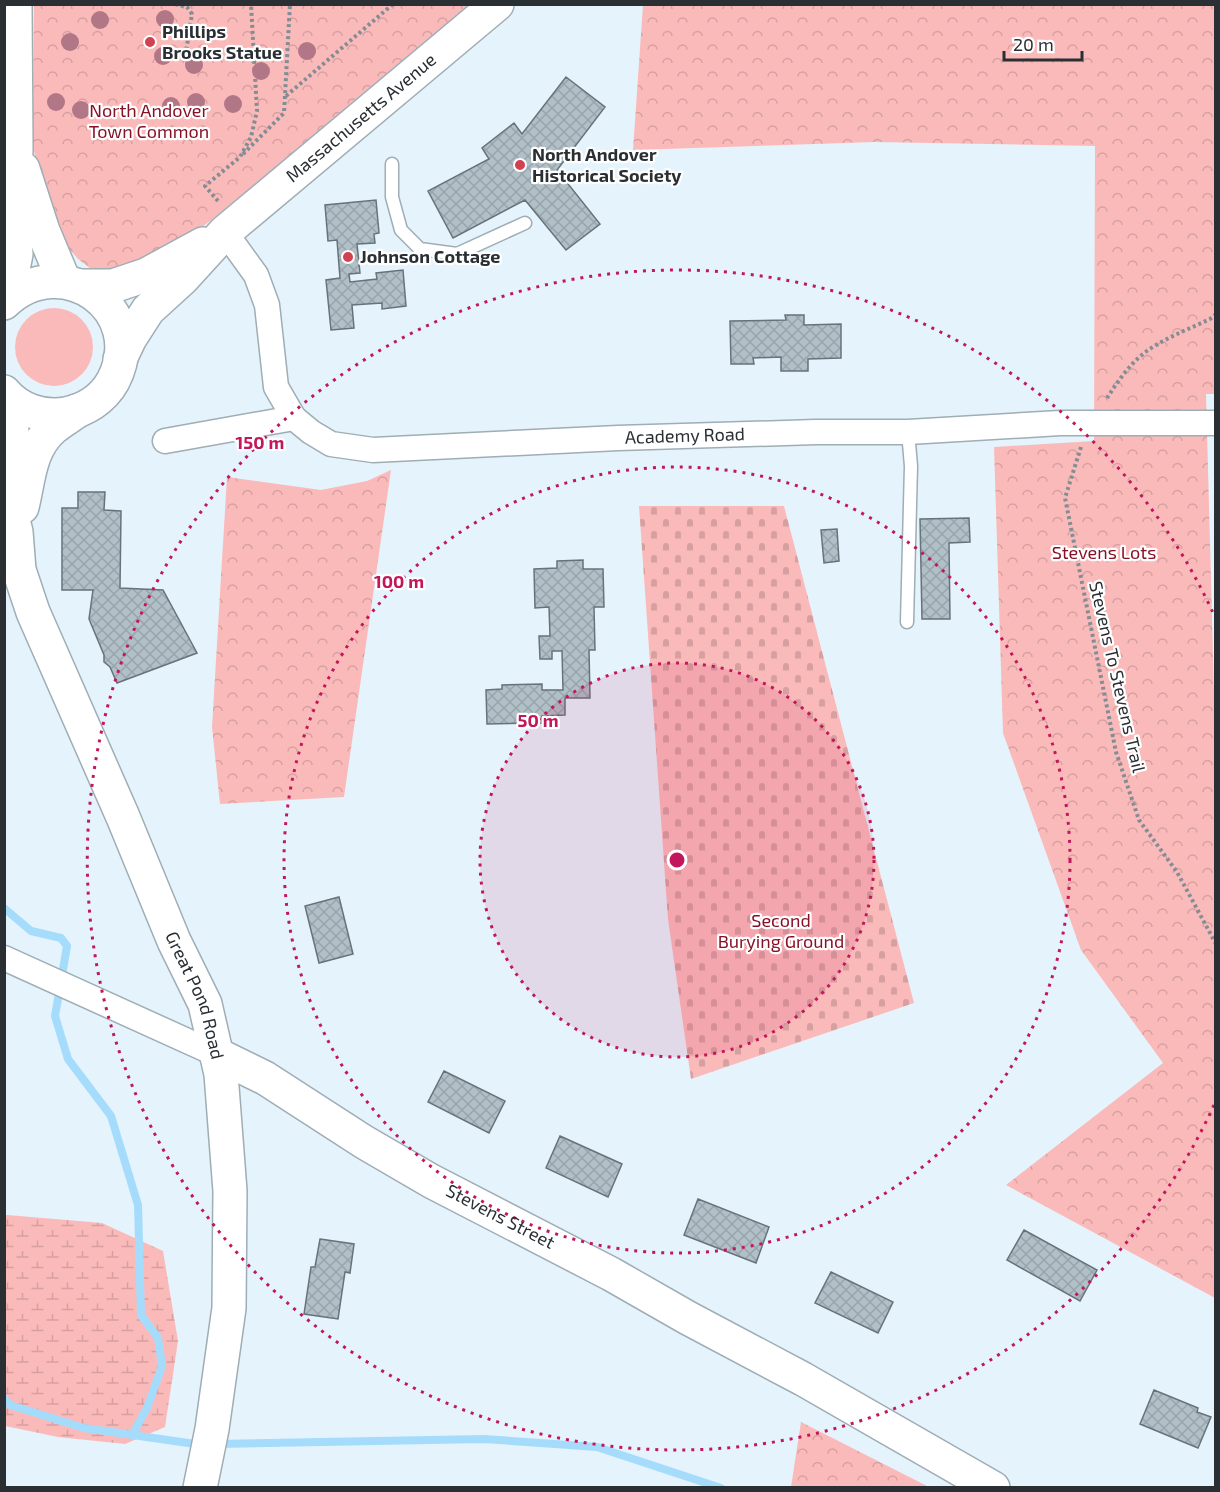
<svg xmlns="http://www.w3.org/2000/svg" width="1220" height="1492" font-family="'Exo 2',sans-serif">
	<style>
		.grass { fill: #fbbaba }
		.forest { fill: url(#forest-crowns) }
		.wetland { fill: url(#wetland-marsh) }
		.cemetery { fill: url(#cemetery-stones) }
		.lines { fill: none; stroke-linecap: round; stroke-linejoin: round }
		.stream { stroke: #a5dcfc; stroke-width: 8 }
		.building { fill: url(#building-cross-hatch); stroke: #66737b; stroke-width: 1.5 }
		.lane-casing { stroke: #9fadb5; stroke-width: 15 }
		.street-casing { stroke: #9fadb5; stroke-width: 27 }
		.secondary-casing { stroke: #9fadb5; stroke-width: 36 }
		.path { stroke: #848d94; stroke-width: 4; stroke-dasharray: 3 3; stroke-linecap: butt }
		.lane { stroke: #fff; stroke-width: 12 }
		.street { stroke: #fff; stroke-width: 24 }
		.secondary { stroke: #fff; stroke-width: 33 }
		.tree { fill: #b17787 }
		.ring { fill: none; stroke: #c2185b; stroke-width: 3; stroke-dasharray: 3 6 }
		.poi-dot { fill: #d24152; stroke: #fff; stroke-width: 2 }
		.labels { text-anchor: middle; stroke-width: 4.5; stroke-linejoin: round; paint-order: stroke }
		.poi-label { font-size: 18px; font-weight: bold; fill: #2a2f33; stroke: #fff; text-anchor: start }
		.park-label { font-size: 18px; fill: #861127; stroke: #fff }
		.street-label { font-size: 18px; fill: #2a2f33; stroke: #fff }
		.centre { fill: #c2185b; stroke: #fff; stroke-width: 3 }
		.ring-label { font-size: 18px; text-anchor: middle; font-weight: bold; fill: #c2185b; stroke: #fff; stroke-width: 4.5; stroke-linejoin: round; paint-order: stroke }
	</style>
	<defs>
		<pattern id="forest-crowns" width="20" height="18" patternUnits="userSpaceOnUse" patternTransform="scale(1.5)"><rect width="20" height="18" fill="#fbbaba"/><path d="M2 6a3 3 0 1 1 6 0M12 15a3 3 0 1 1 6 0" fill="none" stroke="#d7a0a0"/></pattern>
		<pattern id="wetland-marsh" width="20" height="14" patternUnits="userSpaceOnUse" patternTransform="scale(1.5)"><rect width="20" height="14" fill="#fbbaba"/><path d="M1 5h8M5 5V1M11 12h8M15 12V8" fill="none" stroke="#d7a0a0"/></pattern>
		<pattern id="cemetery-stones" width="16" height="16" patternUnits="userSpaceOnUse" patternTransform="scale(1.5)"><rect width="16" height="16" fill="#fbbaba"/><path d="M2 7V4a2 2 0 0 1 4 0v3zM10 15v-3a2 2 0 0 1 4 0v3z" fill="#d7a0a0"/></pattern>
		<pattern id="building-cross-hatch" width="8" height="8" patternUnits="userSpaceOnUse" patternTransform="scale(1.5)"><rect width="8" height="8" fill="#b1bfc7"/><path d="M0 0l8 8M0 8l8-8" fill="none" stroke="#98a4ab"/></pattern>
	</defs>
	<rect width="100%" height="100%" fill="#e5f3fc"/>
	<path class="grass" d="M15 347a39 39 0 1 1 78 0a39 39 0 1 1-78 0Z"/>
	<path class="forest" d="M34,5h434l-255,214 -55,40 -52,14 -15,-4 -13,-10 -12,-14 -25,-56 -8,-44z
		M643,5h572l1,389h-10l10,372 -1,532 -209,-113 157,-122 -82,-113 -78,-217 -9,-286 100,-6 1,-295 -221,-4 -241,8z
		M391,470l-47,327 -124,7 -8,-77 15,-250 94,13 46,-9z
		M801,1422l128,65h-138z"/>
	<path class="wetland" d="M7,1215l95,8 61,28 15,90 -13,86 -40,17 -67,-7 -53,-11 -1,-210z"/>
	<path class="cemetery" d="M639,506h145l130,497 -223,76 -23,-160z"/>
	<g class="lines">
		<path class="stream" d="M4,908l27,23 30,7 6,8 -12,70 13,43 43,57 27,89 3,110 17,23 4,28 -15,42 -15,27
			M4,1398l6,7 74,23 118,17
			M217,1444l267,-5 113,8 124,41"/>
	</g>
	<path class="building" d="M566,77l39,30 -48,63 43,54 -34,26 -41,-50 -72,38 -25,-47 61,-32 -7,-11 32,-25 8,11z
		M376,200l3,33 -5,1 1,9 -18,1 3,29 -11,1 1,8 27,-3 -1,-6 27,-3 3,36 -24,3v-6l-30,2 2,23 -23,2 -5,-50 14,-2 -3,-38 -9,1 -3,-36z
		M785,315h19v10l37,-1v34l-33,1v12h-27v-14l-28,1 1,6h-23l-1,-43 56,-1z
		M78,492h27l-1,18 17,1 -1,77 43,2 34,63 -80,30 -7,-16 -6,-5v-7l-15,-36 4,-29h-31v-82h16z
		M969,518l1,24 -21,1 1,76h-28l-2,-100z
		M837,529l2,32 -15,2 -3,-33z
		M583,560v9h20l1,38h-10l1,43h-6l1,48h-25v17l-23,1v7l-55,1 -1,-34 16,-1v-4l40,-1v6h21l-1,-39h-10v8h-12l-1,-23h11l-1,-29 -14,1 -1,-39 23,-1v-7z
		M339,897l14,57 -34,9 -14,-57z
		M444,1071l61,30 -16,32 -61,-31z
		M560,1136l62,28 -14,33 -62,-29z
		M698,1199l71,28 -13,36 -72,-28z
		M1024,1230l73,40 -17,31 -73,-41z
		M320,1239l34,5 -4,29 -5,-1 -7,47 -34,-5 7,-47h4z
		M831,1272l62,30 -15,31 -63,-30z
		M1154,1390l44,18 -1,4 14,5 -13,31 -58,-24z"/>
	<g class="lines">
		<defs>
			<path id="lane" d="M392,164v33l9,33 19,19 37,5 68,-31
				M907,622l4,-156 -3,-34"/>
			<g id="street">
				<path d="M225,232l31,43 11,30 9,82 18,31"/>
				<path id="s1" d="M165,441l129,-23 17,14 20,12 42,6 245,-12 198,-6h92l152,-9h156"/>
				<path d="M4,958l212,96"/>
			</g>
			<g id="secondary">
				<path d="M23,169l20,62 21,50"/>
				<path d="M81,286h32l33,-11 57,-31"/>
				<path d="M4,296l8,-22 4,-20 -3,-40 3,-64 -1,-146"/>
				<path d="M4,303c58,-56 146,7 109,78 -10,18 -28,29 -47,33 -23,4 -47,-4 -62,-22"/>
				<path id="s2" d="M120,359l10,-21 18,-28 34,-31 43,-47 272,-228"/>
				<path id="s3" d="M10,399l2,33 -7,56 11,44 3,38 14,42 90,205 51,124 31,63 16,70 9,117 -1,117 -17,121 -12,59"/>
				<path d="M22,507c7,-28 7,-58 31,-79 7,-6 16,-11 24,-17"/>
				<path id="s4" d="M216,1054l49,24 99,64 67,39 180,93 77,44 115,61 190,109"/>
			</g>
		</defs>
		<use href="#lane" class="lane-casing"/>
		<use href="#street" class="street-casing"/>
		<use href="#secondary" class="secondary-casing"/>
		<path class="path" d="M175,4l12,3 5,7 -8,50
			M286,96l107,-92
			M243,154l41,-41 6,-109
			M218,201l-13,-15 35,-29 11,-20 6,-26 -6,-107
			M1107,398c10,-15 21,-32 36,-44 19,-15 44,-24 67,-35l6,-5
			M1081,447l-16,51 51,254 23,68 38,52 39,72"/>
		<use href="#lane" class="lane"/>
		<use href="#street" class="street"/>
		<use href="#secondary" class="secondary"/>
	</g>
	<g class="tree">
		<circle cx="165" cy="19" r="9"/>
		<circle cx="100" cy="20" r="9"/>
		<circle cx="70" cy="42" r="9"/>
		<circle cx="307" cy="51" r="9"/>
		<circle cx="163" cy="56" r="9"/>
		<circle cx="194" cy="65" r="9"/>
		<circle cx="261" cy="71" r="9"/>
		<circle cx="56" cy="102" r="9"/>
		<circle cx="196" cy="102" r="9"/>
		<circle cx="233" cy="104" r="9"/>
		<circle cx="171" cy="106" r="9"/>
		<circle cx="81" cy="110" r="9"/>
	</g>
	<circle cx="677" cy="860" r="197" fill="#c2185b" fill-opacity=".12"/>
	<g class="ring">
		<circle cx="677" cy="860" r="197"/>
		<circle cx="677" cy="860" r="393"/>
		<path d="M1214 1105A590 590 0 1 1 1214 615"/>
	</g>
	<g class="poi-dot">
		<circle cx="150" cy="42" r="6"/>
		<circle cx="520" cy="165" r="6"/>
		<circle cx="348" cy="257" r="6"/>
	</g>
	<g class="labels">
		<g class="poi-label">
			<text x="162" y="38">Phillips<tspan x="162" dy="21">Brooks Statue</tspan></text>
			<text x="532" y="161">North Andover<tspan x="532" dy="21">Historical Society</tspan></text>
			<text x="360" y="263">Johnson Cottage</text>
		</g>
		<g class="park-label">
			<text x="149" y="117">North Andover<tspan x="149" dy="21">Town Common</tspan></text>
			<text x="1104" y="559">Stevens Lots</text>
			<text x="781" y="927">Second<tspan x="781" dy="21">Burying Ground</tspan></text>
		</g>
		<g class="street-label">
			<text dy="6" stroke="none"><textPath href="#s2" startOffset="344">Massachusetts Avenue</textPath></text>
			<text dy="6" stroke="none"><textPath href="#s1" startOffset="531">Academy Road</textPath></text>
			<text transform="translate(1117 677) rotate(77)" y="6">Stevens To Stevens Trail</text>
			<text dy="6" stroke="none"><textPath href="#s3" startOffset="634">Great Pond Road</textPath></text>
			<text dy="6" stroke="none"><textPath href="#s4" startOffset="328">Stevens Street</textPath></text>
		</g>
	</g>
	<circle cx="677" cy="860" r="9" class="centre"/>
	<g class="ring-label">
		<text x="260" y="449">150 m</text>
		<text x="399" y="588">100 m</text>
		<text x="538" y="727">50 m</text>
	</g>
	<rect width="1220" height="1492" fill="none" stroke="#2a2f33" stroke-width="12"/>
	<path d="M1004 51v9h78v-9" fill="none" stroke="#2a2f33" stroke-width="3"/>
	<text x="1013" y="51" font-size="18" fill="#2a2f33" stroke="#ffffff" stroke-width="4.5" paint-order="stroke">20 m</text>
</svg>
